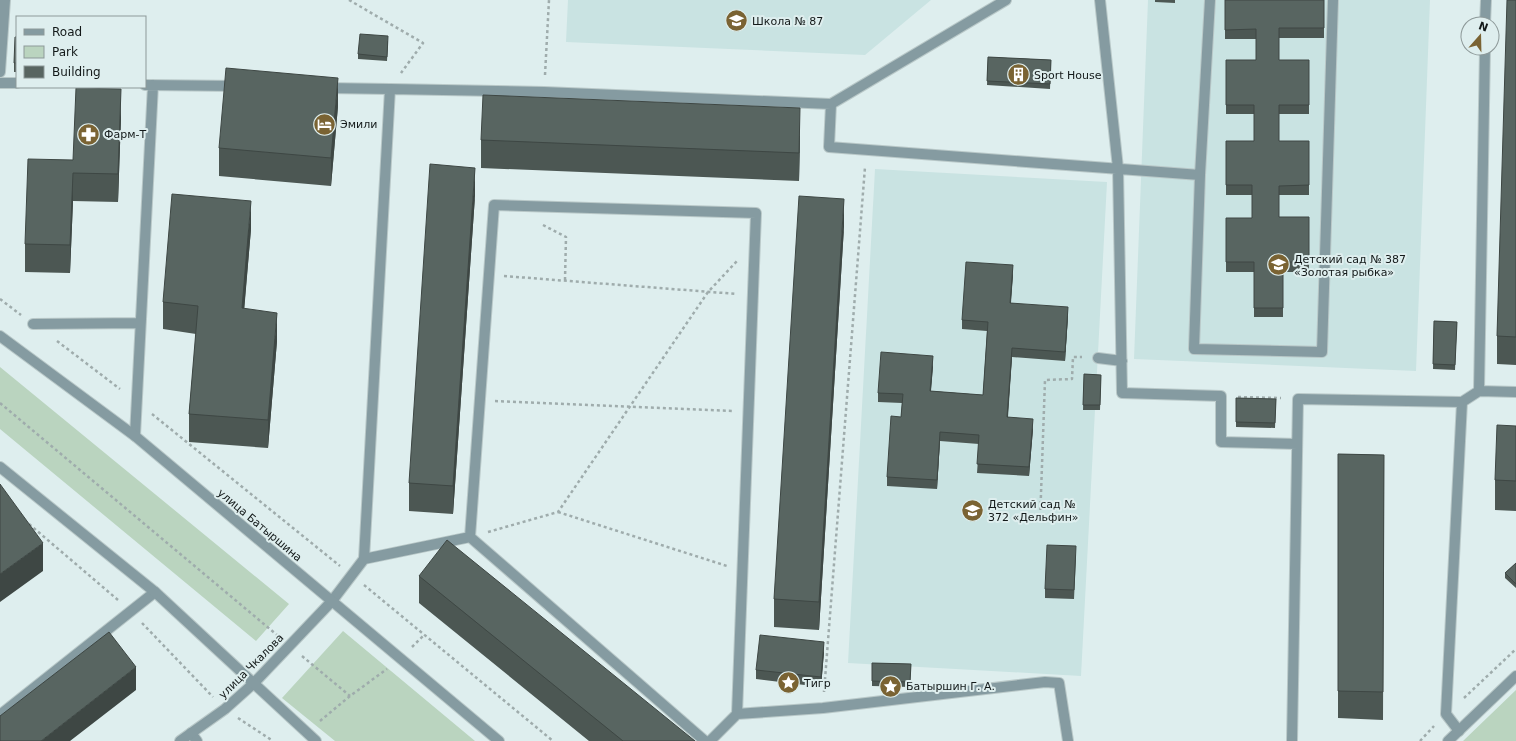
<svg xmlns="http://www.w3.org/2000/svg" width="1516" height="741" font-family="'DejaVu Sans',sans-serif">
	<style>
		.built { fill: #c9e3e2 }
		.green { fill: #bad4bf }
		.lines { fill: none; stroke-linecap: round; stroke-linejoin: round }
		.service-casing { stroke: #b9c8c8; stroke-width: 12 }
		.minor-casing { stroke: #b9c8c8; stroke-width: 12 }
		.tertiary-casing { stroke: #b9c8c8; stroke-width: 12 }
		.path { stroke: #9facac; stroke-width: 2.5; stroke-dasharray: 3 3; stroke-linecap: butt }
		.service { stroke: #859ba1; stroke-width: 10 }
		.minor { stroke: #859ba1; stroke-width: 10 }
		.tertiary { stroke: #859ba1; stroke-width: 10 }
		.wall { fill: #4c5753 }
		.shaded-wall { fill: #3e4744 }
		.building { fill: #586561; stroke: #3e4744 }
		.labels { text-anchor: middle; stroke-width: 4; stroke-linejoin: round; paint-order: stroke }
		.poi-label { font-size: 11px; fill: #131919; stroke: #deeeee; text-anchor: start }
		.street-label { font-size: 11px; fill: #131919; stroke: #deeeee }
	</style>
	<rect width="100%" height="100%" fill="#deeeee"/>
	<path class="built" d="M568,0h363l-66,55 -299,-13z
		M1148,0h282l-14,371 -282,-12z
		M875,169l232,13 -26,494 -233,-13z"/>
	<path class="green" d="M0,367l289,237 -33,37 -256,-212z
		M343,631l132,110h-140l-53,-43z
		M1516,690v51h-53z"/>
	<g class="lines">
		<defs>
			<path id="service" d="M1100,0l18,168 4,225 99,3v46l76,2
				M1485,24l1,-24
				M0,72l5,-72
				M0,83h17
				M145,85l93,1
				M326,88l64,1
				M831,104l-2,43 371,28 10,-175
				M1200,175l-6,174 128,3 11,-352
				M33,324l107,-1
				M1098,358l24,3
				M1479,391l6,-343
				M135,436l18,-351
				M364,559l26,-470 154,3 287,12 175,-104
				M332,601l32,-42 106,-22
				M737,714l86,-6 222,-26 14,1 9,58
				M0,715l155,-123
				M1459,731l-13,-17 16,-312 17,-11 37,1
				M191,733l6,8
				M705,741l-235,-204 24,-332 262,8 -19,501 -27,27
				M1292,741l6,-342 164,3"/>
			<path id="minor" d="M180,741l45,-32 28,-25 79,-83"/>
			<path id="tertiary" d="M0,336l135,100 364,305
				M0,467l155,125 161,149
				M1448,741l68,-65"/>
		</defs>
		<use href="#service" class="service-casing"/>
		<use href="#minor" class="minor-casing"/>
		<use href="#tertiary" class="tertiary-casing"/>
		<path class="path" d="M349,0l74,43 -22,30
			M545,75l4,-75
			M543,225l23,12 -1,43
			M504,276l233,18
			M0,299l21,16
			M57,341l63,48
			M1238,397l43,1
			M495,401l237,10
			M0,403l277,232
			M152,414l188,152
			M558,512l169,54
			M1040,522l5,-142 27,-1 1,-22h9
			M29,524l89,76
			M488,532l70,-20 150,-220 29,-31
			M364,585l189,156
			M142,623l71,74
			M412,647l12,-12
			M302,656l48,40
			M824,692l41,-525
			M1464,698l52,-49
			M238,718l35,23
			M320,721l30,-25 37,-27
			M1420,741l14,-15"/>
		<use href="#service" class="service"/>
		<use href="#minor" class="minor"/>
		<use href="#tertiary" class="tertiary"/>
	</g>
	<path class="wall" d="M1155,0h20v3l-20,-1z
		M1225,0h99v38h-45v22h30v54h-30v27h30v54h-30v22h30v55h-26v45h-29v-45h-28v-54h26v-23h-26v-54h28v-27h-28v-54h30v-21h-31z
		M1516,0v365l-19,-1v-28z
		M17,37v35h-3v-9z
		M388,41l-1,20 -29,-2v-5z
		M988,57l63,3 -1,29 -63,-4z
		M338,106l-7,80 -112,-10v-28z
		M121,117l-3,85 -45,-1 -3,72 -45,-1v-28l48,-84z
		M800,136l-1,45 -318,-13v-28z
		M475,196l-22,318 -44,-3v-28z
		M844,227l-25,403 -45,-3v-28z
		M251,229l-7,80 33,32 -9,107 -79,-6v-28l7,-80 -33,-5v-27z
		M1013,274l-2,29 57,13 -3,45 -53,-4 -4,60 25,12 -4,47 -52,-3 2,-29 -39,-3 -3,48 -50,-3v-9l14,-60 1,-14 -24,-1v-9l55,-27 -2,25 52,4 4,-64 -25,-2v-9z
		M1434,321l23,1 -2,48 -22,-1z
		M1084,374l17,1 -1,35h-17z
		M1236,398l40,1 -1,29 -39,-1z
		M1516,426v85l-21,-1v-30z
		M1338,454l46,1 -1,265 -45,-2z
		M1076,555l-2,44 -29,-1v-9z
		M1516,563v25l-11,-10v-5z
		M419,576l276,165h-106l-170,-138z
		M824,652l-3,35 -65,-8v-9z
		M872,663l39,1 -1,23 -38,-1z"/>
	<path class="shaded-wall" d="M338,78v28l-7,80v-28z
		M121,89v28l-3,85v-28z
		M800,108v28l-1,45v-28z
		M475,168v28l-22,318v-28z
		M73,173v28l-3,72v-28z
		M844,199v28l-25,403v-28z
		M251,201v28l-9,107v-28z
		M1013,265v9l-3,38v-9z
		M1068,307v9l-3,45v-9z
		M277,313v28l-9,107v-28z
		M1012,348v9l-5,69v-9z
		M933,356v10l-3,34v-9z
		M1033,419v10l-4,47v-9z
		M940,432v9l-3,48v-9z
		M43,543v28l-43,31v-28z
		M824,642v10l-3,35v-10z
		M136,667v23l-66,51h-29z"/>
	<path class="building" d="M1225,0h99v28h-45v32h30v45h-30v36h30v44l-30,1v31h30v45h-26v46h-29v-46h-28v-44h26v-33h-26v-44h28v-36h-28v-45h30v-31l-31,1z
		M1507,0h9v337l-19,-1z
		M360,34l28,2 -1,21 -29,-3z
		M15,37h2v26h-3z
		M988,57l63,3 -1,24 -63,-3z
		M226,68l112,10 -7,80 -112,-10z
		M76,88l45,1 -3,85 -45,-1 -3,72 -45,-1 3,-85 45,1z
		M483,95l317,13 -1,45 -318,-13z
		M430,164l45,4 -22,318 -44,-3z
		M172,194l79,7 -9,107 35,5 -9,107 -79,-6 9,-108 -35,-4z
		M799,196l45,3 -25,403 -45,-3z
		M966,262l47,3 -3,38 58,4 -3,45 -53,-4 -5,69 26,2 -4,48 -52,-3 2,-29 -39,-3 -3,48 -50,-3 4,-61 10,1 2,-23 -25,-1 3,-41 52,4 -3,35 53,4 5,-73 -26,-2z
		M1434,321l23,1 -2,43 -22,-1z
		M1084,374l17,1 -1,30h-17z
		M1236,398l40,1 -1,24 -39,-1z
		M1497,425l19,1v55l-21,-1z
		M1338,454l46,1 -1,237 -45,-1z
		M0,484l43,59 -43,31z
		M447,540l248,201h-72l-204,-165z
		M1047,545l29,1 -2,44 -29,-1z
		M1516,563v21l-11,-11z
		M109,632l27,35 -95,74h-41v-25z
		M760,635l64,7 -3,35 -65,-7z
		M872,663l39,1 -1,18 -38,-1z"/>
	<defs>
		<symbol id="school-disc" viewBox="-11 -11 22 22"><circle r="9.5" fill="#7a6333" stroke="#deeeee"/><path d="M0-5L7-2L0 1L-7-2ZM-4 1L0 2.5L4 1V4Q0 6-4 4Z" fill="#fff"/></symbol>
		<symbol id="building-disc" viewBox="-11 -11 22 22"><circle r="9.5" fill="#7a6333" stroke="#deeeee"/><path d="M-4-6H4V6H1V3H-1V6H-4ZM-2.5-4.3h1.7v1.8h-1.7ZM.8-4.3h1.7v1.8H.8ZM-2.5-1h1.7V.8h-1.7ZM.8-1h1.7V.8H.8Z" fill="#fff"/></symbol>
		<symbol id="hotel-disc" viewBox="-11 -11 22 22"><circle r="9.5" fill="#7a6333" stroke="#deeeee"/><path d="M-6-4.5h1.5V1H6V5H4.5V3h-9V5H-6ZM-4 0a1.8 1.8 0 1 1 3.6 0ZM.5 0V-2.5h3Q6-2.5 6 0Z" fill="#fff"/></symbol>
		<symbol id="pharmacy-disc" viewBox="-11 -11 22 22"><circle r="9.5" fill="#7a6333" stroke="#deeeee"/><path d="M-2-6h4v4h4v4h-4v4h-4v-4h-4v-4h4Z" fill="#fff"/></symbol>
		<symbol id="sight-disc" viewBox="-11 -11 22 22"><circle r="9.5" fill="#7a6333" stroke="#deeeee"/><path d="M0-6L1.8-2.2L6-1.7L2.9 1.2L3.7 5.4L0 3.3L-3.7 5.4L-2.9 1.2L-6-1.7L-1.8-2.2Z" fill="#fff"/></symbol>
	</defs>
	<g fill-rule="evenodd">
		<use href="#school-disc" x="724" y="8" width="25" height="25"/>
		<use href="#building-disc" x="1006" y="62" width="25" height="25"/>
		<use href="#hotel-disc" x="312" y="112" width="25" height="25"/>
		<use href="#pharmacy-disc" x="76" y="122" width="25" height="25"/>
		<use href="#school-disc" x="1266" y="252" width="25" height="25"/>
		<use href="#school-disc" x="960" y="498" width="25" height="25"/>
		<use href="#sight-disc" x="776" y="670" width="25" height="25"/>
		<use href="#sight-disc" x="878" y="674" width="25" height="25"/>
	</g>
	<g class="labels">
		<g class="poi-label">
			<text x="752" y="25">Школа № 87</text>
			<text x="1034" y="79">Sport House</text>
			<text x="340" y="128">Эмили</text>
			<text x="104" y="138">Фарм-Т</text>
			<text x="1294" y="263">Детский сад № 387<tspan x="1294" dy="13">«Золотая рыбка»</tspan></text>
			<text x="988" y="508">Детский сад №<tspan x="988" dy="13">372 «Дельфин»</tspan></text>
			<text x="804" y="687">Тигр</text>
			<text x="906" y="690">Батыршин Г. А.</text>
		</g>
		<g class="street-label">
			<text transform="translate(260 525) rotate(40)" y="4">улица Батыршина</text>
			<text transform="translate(251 666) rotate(-45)" y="4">улица Чкалова</text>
		</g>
	</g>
	<rect x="16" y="16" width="130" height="72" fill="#deeeee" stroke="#8d9999"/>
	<rect x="24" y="29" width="20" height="6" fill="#859ba1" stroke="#8d9999"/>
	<text x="52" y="36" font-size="12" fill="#131919">Road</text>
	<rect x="24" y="46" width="20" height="12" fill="#bad4bf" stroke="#8d9999"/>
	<text x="52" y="56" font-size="12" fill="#131919">Park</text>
	<rect x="24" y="66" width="20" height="12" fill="#586561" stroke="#8d9999"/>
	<text x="52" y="76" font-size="12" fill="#131919">Building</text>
	<g transform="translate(1480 36) rotate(20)"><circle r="19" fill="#deeeee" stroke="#8d9999"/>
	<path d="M0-3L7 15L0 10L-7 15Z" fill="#7a6333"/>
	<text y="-6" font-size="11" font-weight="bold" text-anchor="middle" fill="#131919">N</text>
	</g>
</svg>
